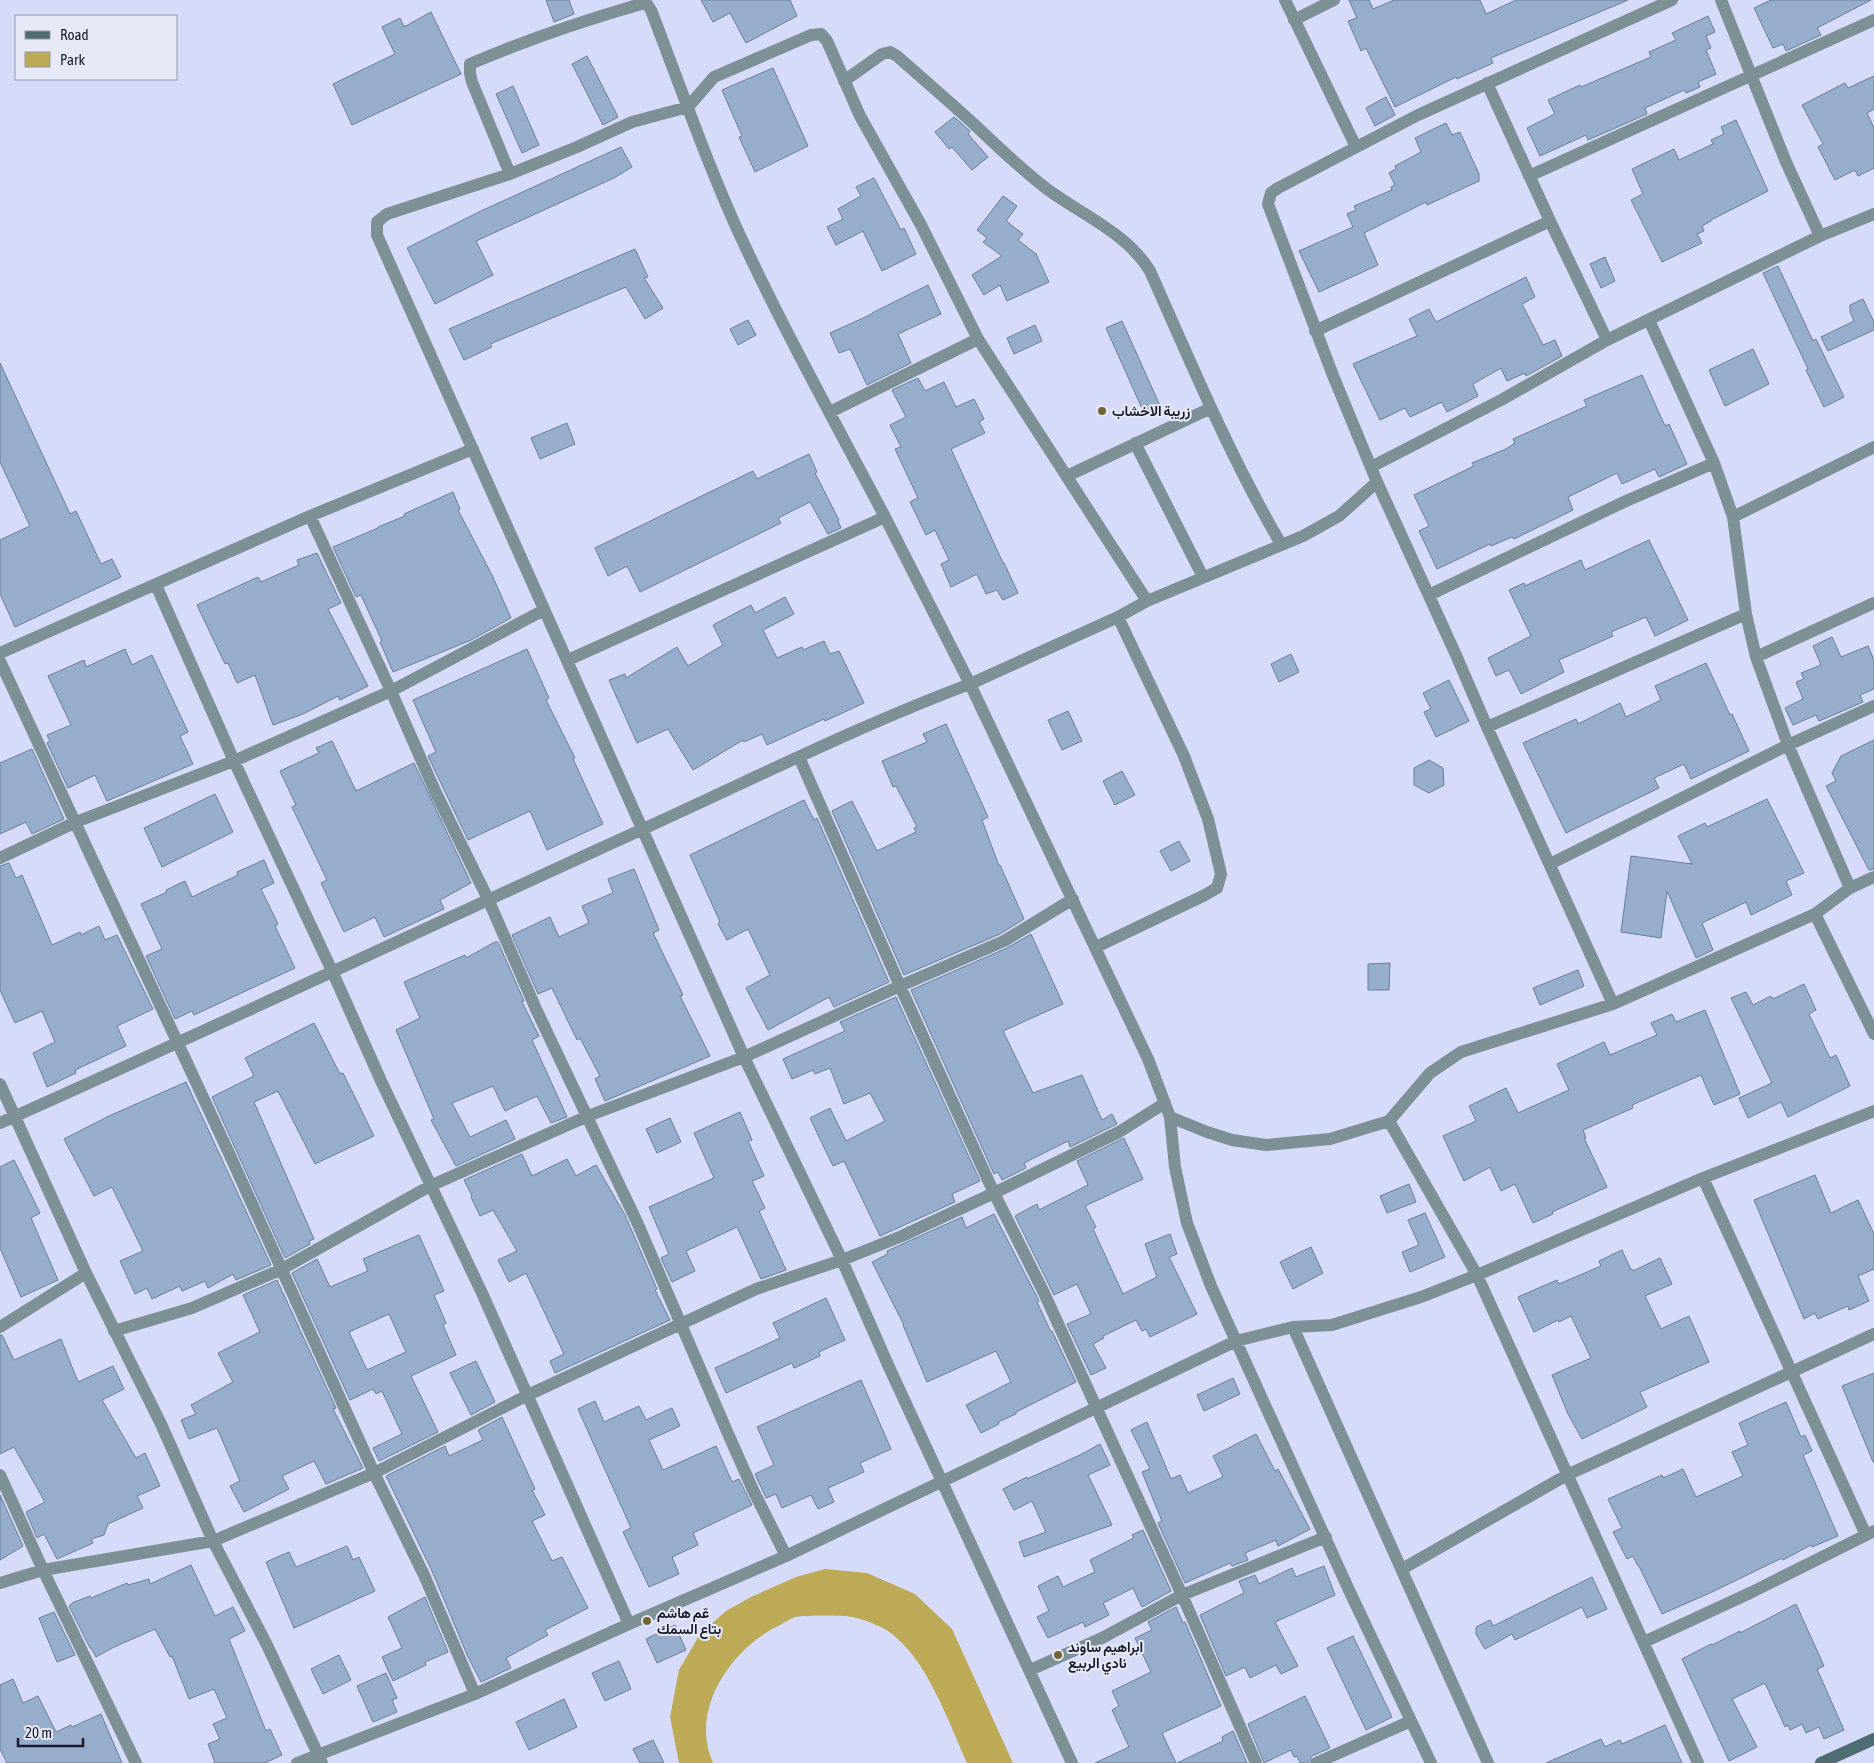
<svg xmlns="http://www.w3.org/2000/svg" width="1874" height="1763" font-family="'Asap Condensed',Vazirmatn,sans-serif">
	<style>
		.green { fill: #bdaa57 }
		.building { fill: #96adcc; stroke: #697e9c; fill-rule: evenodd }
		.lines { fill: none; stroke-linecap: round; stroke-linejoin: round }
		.street { stroke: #7d9096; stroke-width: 12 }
		.secondary { stroke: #4f6c73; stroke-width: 12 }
		.poi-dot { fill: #706431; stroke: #e6e9f8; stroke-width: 2 }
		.labels { text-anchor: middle; stroke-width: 4; stroke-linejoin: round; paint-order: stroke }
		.poi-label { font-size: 14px; font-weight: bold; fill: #1a1c2a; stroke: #e6e9f8; text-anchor: start }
	</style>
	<rect width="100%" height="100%" fill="#d5dbf9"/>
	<path class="green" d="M825,1569l42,4 48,21 37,35 61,134h-46c-19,-42 -40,-105 -79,-132 -7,-5 -28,-13 -36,-14 -11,-2 -45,-2 -57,0 -5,2 -11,6 -17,9 -47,23 -89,84 -65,137h-34l-9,-46 9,-47 21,-36 26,-23 25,-14 45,-20z"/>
	<path class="building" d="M546,0h23l5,14 -20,8z
		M701,0h89l7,16 -51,27 -16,-30 -17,9z
		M1349,0h20l4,9 21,-9h86l6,14 30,-14h112l-137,58 2,5 -36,16 -1,-2 -61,30 -29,-59 -5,3 -13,-30 9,-3z
		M1771,0h100l-54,28 4,7 -35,16 -3,-7 -10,4 -19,-40z
		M431,12l30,62 -109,51 -19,-41 62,-30 -13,-27 18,-9 4,9z
		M1708,16l7,16 -9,4 5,12 -5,2 10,24 -18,8 2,5 -14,6 -2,-3 -39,18 2,6 -59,26 -2,-5 -46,21 -13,-28 28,-14 -7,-14 32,-15 1,2 70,-30 -2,-5 27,-12 -4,-7z
		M587,56l31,61 -15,8 -31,-61z
		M773,68l35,78 -53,26 -16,-35 3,-1 -20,-46z
		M1874,76v33l-7,4 7,15v40l-16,8 -3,-6 -20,10 -17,-33 5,-3 -21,-39 43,-22 3,5z
		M513,86l26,59 -17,8 -26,-59z
		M1386,97l9,18 -20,11 -9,-18z
		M954,117l16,14 -2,3 20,23 -16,13 -20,-23 -3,2 -14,-17z
		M1736,120l32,71 -57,29v1l-9,5 2,5 -7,3 5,9 -40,19 -31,-62 12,-6 -11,-25 42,-20 5,11 34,-16 -2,-4 13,-6 -3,-7z
		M1446,123l6,12 8,-3 19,42v7l-52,24 -1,-3 -62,31 14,32 -59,27 -20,-41 54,-24 -6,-13 9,-4 -2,-4 38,-16 -1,-3 4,-2 -6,-12 7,-4 -1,-3 26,-14 -6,-14z
		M621,147l11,20 -18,11 -138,63 17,34 -58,29 -28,-56 74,-37z
		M874,178l27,52 3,-2 12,26 -34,17 -19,-40 -27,14 -9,-18 16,-8 -5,-10 23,-13 -5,-9z
		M1003,196l14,10 -11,15 17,13 -5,6 18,14 13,28 -42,19 -7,-16 -16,10 -12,-20 30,-19 -19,-14 4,-4 -10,-8z
		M635,249l13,28 -4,1 19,30 -18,11 -19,-32 -136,57 2,3 -28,13 -15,-31z
		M1605,257l10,24 -14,7 -11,-24z
		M1778,266l35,75 3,-2 28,58 -20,10 -18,-37 2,-1 -45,-96z
		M1526,277l9,20 -13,7 21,41 12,-5 7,16 -36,20 -1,-3 -18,8 -6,-13 -28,16 5,12 -31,16 -5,-10 -32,15 -5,-9 -25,12 -27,-56 64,-28 -8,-17 20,-10 7,13z
		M928,285l13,29 -43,20 13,29 -44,22 -17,-36 -11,4 -9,-20 42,-19v-1z
		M1863,299l11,23v8l-46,21 -7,-14 33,-16 -4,-9v-7z
		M748,320l8,15 -18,10 -8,-16z
		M1122,321l39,87 -16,7 -39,-87z
		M1035,325l7,16 -28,13 -7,-16z
		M1753,349l16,35 -44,22 -16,-36z
		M0,363l70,151 6,-3 25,53 11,-5 9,18 -106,50 -15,-33v-54l30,-14 -30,-64z
		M1642,375l23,51 4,-2 18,40 -28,13 -4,-8 -33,15 -5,-11 -49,24 5,13 -59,29 -2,-2 -21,9 -1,-2 -53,25 -18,-38 10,-5 -15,-31 60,-29 -2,-3 34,-14 9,-6 -2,-4 74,-33 -3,-6z
		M918,378l7,13 19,-9 12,25 18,-8 10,20 -5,3 6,11 -34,16 52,114h1l14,30 -15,7 -6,-10 -11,4 -9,-20 -26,13 -10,-23 8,-4 -14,-30 -9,5 -16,-33 8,-4 -23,-49 6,-2 -11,-22 16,-8 -14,-27z
		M567,423l8,21 -35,15 -9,-21z
		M809,454l8,18 -2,1 24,47 -1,1 3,7 -13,6 -18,-32 -32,16 3,5 -141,69 -13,-26 -19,10 -13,-28 158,-77 4,8z
		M453,492l7,17 -2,1 34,65 19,43 -40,22 -78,32 -13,-30 2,-1 -21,-46 -5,2 -23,-50 45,-19v-1l27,-11 -1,-2z
		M1649,540l39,80 -33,16 -9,-19 -35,15 2,4 -54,24 5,12 -43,22 -12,-24 -13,6 -8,-18 43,-22 -22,-46 15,-7 1,3 56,-26 4,10z
		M317,553l24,50 -13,6 40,77 -28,14 -2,-4 -35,18 -30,11 -18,-50 -18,8 -9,-20 -3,1 -28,-59 61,-28 3,5 38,-17 -2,-5z
		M785,597l9,17 -31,16 14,28 25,-11 1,3 21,-9 6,13 9,-3 25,52 -39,18 -1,-2 -57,26 -5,-11 -18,8 -1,-2 -50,30 -25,-41 -31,14 -28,-63 16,-6 1,4 51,-31 11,19 35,-21 -10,-20 38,-20 4,8z
		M1832,637l9,20 27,-11 6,14v29l-14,6 3,7 -18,8 -26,11 -3,-6 -23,10 -8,-17 18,-9 -7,-17 8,-3 -3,-6 20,-8 -8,-19z
		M125,649l7,16 20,-10 36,77 -8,4 13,28 -86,37 -12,-26 -27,13 -21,-45 3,-2 -3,-6 24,-10 -23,-49 36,-16 2,7z
		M527,649l22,49 -3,2 29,58 -2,1 30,65 -56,26 -17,-39 -62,29 -40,-84 8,-4 -23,-52z
		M1291,654l8,18 -20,10 -8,-18z
		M1706,663l24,52 2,-1 17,37 -58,28 -7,-15 -30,14 5,10 -93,45 -43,-90 53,-24 2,5 42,-21 6,14 35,-17 -6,-14z
		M1449,680l20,41 -33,16 -12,-25 7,-3 -8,-16z
		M1068,711l14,30 -20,9 -14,-30z
		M946,724l42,93 -6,3 17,46 1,-1 24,54 -24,15 -96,41 -72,-164 20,-10 25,50 39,-19 -2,-4 3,-1 -21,-41 -3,1 -11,-26 45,-19 -4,-8z
		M1874,740v129l-5,1 -43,-84 10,-5 -4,-8 9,-17z
		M332,741l24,50 58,-28 57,120 -31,17 4,9 -60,28 -9,-20 -31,15 -23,-49 6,-3 -35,-73 4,-2 -16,-34 39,-18 -3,-5z
		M32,749l32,70 -32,15 -6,-12 -26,12v-71z
		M1429,760l14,8 1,17 -15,8 -15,-8v-17z
		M1122,771l13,24 -20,10 -12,-24z
		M215,794l18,38 -71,35 -18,-39z
		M1767,799l37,74 -18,8 6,14 -41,20 -5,-13 -44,21 11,27 -17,8 -29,-67 -6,47 -40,-6 10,-76 61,8 -14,-28 27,-13 2,4z
		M804,800l10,20 3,-2 72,164 -55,25 -5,-10 -61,33 -22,-42 24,-13 -22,-46 -21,11 -9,-16 2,-2 -30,-67z
		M1179,841l11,20 -19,10 -11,-20z
		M264,860l10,23 -13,6 17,35 -3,2 20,42 -101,47 -2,-4 -17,8 -29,-63 16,-7 -21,-45 26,-12 -1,-2 19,-9 7,16 46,-22 -1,-3z
		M9,863l7,15 6,-3 30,70 28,-13 1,3 18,-9 6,14 12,-5 36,74 -36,17 9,20 -51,24 1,3 -29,14 -14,-34 22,-11 -13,-31 -27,12 -15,-33v-124z
		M634,869l25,61 -6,3 30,62 -3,1 30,60 -105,45 -10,-22 5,-3 -20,-38 -3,2 -25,-52 -14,6 -26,-59 38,-18 9,20 30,-14 -7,-17 31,-13 -5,-14z
		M1031,934l32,70 -60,27 30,62 49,-18 20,45 10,-6 5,10 -47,23 -2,-6 -44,22 2,5 -24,12 -4,-8 -4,2 -83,-184 96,-42z
		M495,942h3l26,59 -2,1 17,34 -7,4 35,77 -16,6 -14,-27 -32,15 -12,-25 -41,17 18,34 36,-17 9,19 -59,27 -25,-46 3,-1 -38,-89 24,-12 -16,-36 61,-27 1,3z
		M1390,963l-1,27h-21v-26z
		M1578,970l6,16 -44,19 -7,-17z
		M1804,984l12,26 -7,4 21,44 6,-3 14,31 -62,31 -7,-15 -33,16 -9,-20 33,-15 -41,-85 15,-6 7,13 18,-9 2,3z
		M896,997l84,184 -28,13 3,8 -75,34 -36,-75 -11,5 -23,-48 20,-10 16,33 39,-20 -15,-28 -26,11 -14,-36 -15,6 -2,-4 -21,9 -9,-20 62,-28 -5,-9z
		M1705,1010l35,84 -26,11 -13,-30 -69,30 1,3 -50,22 3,8h-2l23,49 -55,25 1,2 -20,9 -18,-39 -14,7 -11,-24 -26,14 -21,-45 33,-15 -7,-15 37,-18 12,25 51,-23 -12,-26 47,-22 6,13 47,-20 -6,-12 21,-9 4,8z
		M314,1023l26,51 3,-1 31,63 -59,28 -37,-73 -24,11 60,137 -5,2 1,3 -25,14 -73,-161 42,-21 -9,-18z
		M186,1082l85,183 -35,15 -3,-6 -25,14 -3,-7 -23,10 -2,-5 -28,13 -5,-11 -12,6 -15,-33 23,-10 -31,-64 -18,9 -30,-57 45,-23z
		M740,1112l12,28 -4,1 16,35 -12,5 13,27 -6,3 27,59 -25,9 -24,-52 -51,24 9,20 -23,11 -11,-24 8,-4 -20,-47 65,-29 -20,-45z
		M670,1118l11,24 -24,11 -11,-24z
		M1124,1138l19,41 -58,27 11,21 -3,2 30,65 34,-17 -12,-33 25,-10 7,20 -8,3 28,57 -47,23 -4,-8 -4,2 -6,-11 -33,16 1,2 -11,6 13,24 -15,7 -24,-51 24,-10 -14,-30 -23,11 -39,-79 22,-12 2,6 49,-25 -11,-24z
		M522,1154l10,22 35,-17 9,17 20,-11 29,50 32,74 -2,1 15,30 -115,53 -5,-12 14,-7 -38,-81 -17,9 -11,-22 19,-9 -24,-41 -13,6 -9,-19 1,-1 -8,-16z
		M14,1160l26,53 -9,5 27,62 -37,17 -21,-49v-81z
		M1815,1175l16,38 27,-13 16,34v35l-16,7 11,25 -20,9 -1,-4 -30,13 -3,-6 -11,6 -50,-119z
		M1409,1184l7,18 -29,11 -7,-17z
		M1425,1213l20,44 -35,15 -8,-20 17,-7 -11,-25z
		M994,1214l43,83 2,4 -2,1 14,30 1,-1 24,51 -60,30v2l-18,8 1,2 -18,9 -15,-28 45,-23 -15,-31 -69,31 -24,-57h1l-32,-63 16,-8 -1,-3 75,-34 4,11z
		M419,1235l25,56 -10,4 12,28 -3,2 13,30 -45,21 27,56 -59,29 -6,-13 29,-14 -20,-43 -6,3 -3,-5 -23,11 -58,-127 25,-14 13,28 38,-16 -5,-12zM389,1314l17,38 -39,18 -18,-38z
		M1311,1247l12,26 -30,16 -13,-27z
		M1622,1250l9,20 1,-1 1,2 27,-13 12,26 -27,12 16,33 28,-13 20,46 -69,30 7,15 -65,32 -14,-25 -16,-39 39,-17 -20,-42 -12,6 -1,-2 -24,12 -16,-35 39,-17 2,4 42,-18 -2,-5z
		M277,1280l59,128 -3,1 30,59 -37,16 -12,-23 -32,15 7,13 -45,23 -14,-26 10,-5 -23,-53 -28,11 -8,-19 15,-6 -5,-9 42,-23 -15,-29 42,-21 -17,-37z
		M826,1298l19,42 -26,12 1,4 -26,12 -2,-5 -66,30 -11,-25 65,-30 -7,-15z
		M0,1335h2l12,25 47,-21 17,43 35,-16 11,23 -22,11 34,58 9,-5 15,33 -23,10 6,12 -35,16 -4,11 -13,4 2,4 -36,16 -13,-25 -7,4 -11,-26 19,-10 -31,-55 -14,7z
		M476,1361l19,41 -24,13 -21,-42z
		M1874,1373v89h-1l-31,-76z
		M1233,1378l7,16 -36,17 -7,-16z
		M861,1380l30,69 -31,14 4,9 -36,16 6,14 -16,7 -7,-14 -29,13 -6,-14 -10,4 -11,-24 19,-9 -17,-38z
		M595,1401l9,21 35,-16 7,14 26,-12 8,18 -31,14 14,30 53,-24 16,36 7,-3 13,26 -59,28 5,12 -26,12 7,17 -30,13 -26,-55 8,-4 -53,-119z
		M1786,1402l15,35 4,-2 7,16 -9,4 35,81 -26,11 -1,-2 -28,15 -1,-2 -70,34 -50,22 -23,-48h-1l-5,-10 -6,3 -14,-27 9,-4 -14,-29 54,-24 1,3 20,-9 13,28 47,-21 -11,-24 16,-7 -9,-22z
		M502,1417l33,72 -3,1 13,25 -13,6 20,40 10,-4 26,51 -43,22 3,5 -42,23 5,10 -30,14 -13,-25 -36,-86 -46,-95 59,-30 4,10 34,-16 -5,-10z
		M1147,1422l24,57 9,-4 8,18 35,-16 -10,-21 43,-22 19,37 3,-2 32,60 -32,17 -2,-6 -31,13 3,7 -16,6 -2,-3 -45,20 -27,-60 4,-2 -20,-49 8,-3 -19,-39z
		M1100,1444l10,21 -22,10 24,50 -88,32 -5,-15 27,-10 -14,-31 -18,9 -11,-21 24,-12v2l53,-24z
		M0,1495l23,51 -23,14z
		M1143,1530l28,61 -29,16 -9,-19 -30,15 6,12 -24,12 -2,-5 -35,16 -11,-21 12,-6 -11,-25 20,-10 5,11 32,-15 -5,-12 44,-22 -2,-3z
		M347,1546l6,14 6,-3 16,34 -81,37 -28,-66 23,-10 7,15z
		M191,1565l24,51 18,-9 12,24 -16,8 37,92 4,-2 12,26 -17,8h-50l-7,-19 12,-5 -7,-15 14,-6 -13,-29 -25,10 -17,-43 -2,1 -15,-28 -43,19 -16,9 -5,-9h-1l-21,-42 3,-2v-1l18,-7 1,2 36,-15 1,2 21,-6 1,5z
		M1324,1566l11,29 -60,27 23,44 -17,8 -5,-9 -26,13 -5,-11 -19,9 -26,-61 44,-22 -5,-12 16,-6 4,9 33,-16 4,9z
		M1592,1577l15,32 -20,9 -5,-11 -67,33 -3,-6 -27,15 -9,-15v-7l14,-7 3,6z
		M425,1597l23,55 -23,10 1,3 -33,16 -11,-24 20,-9 -14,-31z
		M1796,1604l28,62 -7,3 27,61 -20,9 -5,-12 -13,6 -4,-9 -12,6 -2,-5 -3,2 -20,-44 -33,16 25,48 -28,14 -47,-102 29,-15 1,1 28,-14v2z
		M1176,1607l7,16 2,-1 36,84 -59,27 14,30h-81l34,-16 -17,-37 7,-4 -7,-15 39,-19 -16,-34 17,-8 -4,-8z
		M54,1612l21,43 -18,7 -18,-44z
		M675,1625l11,25 -29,13 -11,-24z
		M1353,1636l39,81 -26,13 -39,-82z
		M339,1655l12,25 -28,14 -12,-25z
		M619,1661l12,28 -26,12 -13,-28z
		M386,1673l11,25 -5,2 5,12 -24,10 -16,-36z
		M13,1679l10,24 15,-7 18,36 15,-7 1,2 29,-13 21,49h-115l-7,-14v-64z
		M1305,1696l25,52 -18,8 -4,7h-8l-3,-7 -3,1 -3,-7 -27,13 -16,-39z
		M564,1699l13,28 -48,23 -13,-28z
		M1665,1725l17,38h-136l55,-24 4,8 15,-7 2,4z
		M1233,1731l14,32h-70l46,-22 -1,-4z
		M653,1740l11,23h-24l-7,-14z"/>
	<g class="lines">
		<path class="street" d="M1285,0l71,147
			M1721,0l65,162 34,74
			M1294,20l40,-20
			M844,81l38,-27 8,-2 7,4c26,23 53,46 79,70 23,22 46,44 71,63 35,26 80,44 103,82 41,92 80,186 131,273
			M1487,83l63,138 57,119
			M510,174l-38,-92 -2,-9v-9c56,-24 112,-43 171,-60h6l4,6c30,78 57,157 92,232 44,94 94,184 142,275
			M1529,176l345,-156
			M1649,320l65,143 19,54 13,97 10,43 32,88 62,143
			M1315,331l235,-110
			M830,412l148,-73
			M1135,443l68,134
			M1371,467l132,-68 104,-59 213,-104 54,-22
			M1067,476l144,-68
			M310,516l81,175 44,100 53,108 48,110 101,213 89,207 27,61 33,66
			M1733,517l141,-70
			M156,585l78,176 99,212 49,110 100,210 147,331
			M1429,595l197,-94 88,-38
			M0,653l310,-137 163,-67
			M1756,657l118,-54
			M568,660l317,-143 85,167 148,-67 29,-16 156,-65 36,-20 38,-34
			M0,661l228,490 146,322 50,102 51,119
			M1487,727l259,-113
			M799,757l101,229 94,207 50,100 138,302 74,168
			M0,858l76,-36 158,-61 157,-70 153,-81
			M1550,864l238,-119 86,-39
			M1815,914l59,120
			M1096,947l109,-52 12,-7 4,-14 -13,-55 -24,-63 -66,-139
			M1613,1004l-126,-277 -31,-72 -79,-173 -43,-104 -66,-174 3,-11 7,-5 140,-73 254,-115
			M0,1084l86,189 75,151 52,117 54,104 55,118
			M1170,1117l37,15 25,8 34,5 64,-6 59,-18 41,-48 31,-21 152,-48 202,-90 35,-26 24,-11
			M1389,1121l88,154 221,488
			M0,1123c215,-96 428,-196 643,-294 108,-49 215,-103 327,-145l178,375 22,58 5,50 12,56 24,63 137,302 83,175
			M1703,1178l163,357
			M0,1327l86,-54
			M1293,1327l195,436
			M114,1331l78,-23 90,-39 148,-83 158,-70 156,-59 156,-71 104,-45 69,-42
			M0,1475l43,95 93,193
			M1402,1569l165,-94 307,-141
			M0,1583l43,-13 170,-29 161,-68 154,-78 228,-106 86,-29 60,-24 92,-43 125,-61 46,-29
			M1644,1642l106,-49 124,-62
			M1030,1670l72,-32 80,-43 144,-58
			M297,1763l178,-69 154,-70 157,-68 450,-215 57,-14 39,-2 89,-28 56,-22 226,-97 171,-67
			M1072,1763l-183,-396 -47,-107 -98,-203 -367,-822v-13l10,-8 123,-40 67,-27 55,-25 56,-15 26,-30 97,-42 10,-1 6,7 33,75 61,109 57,114 169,262
			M1316,1763l95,-42"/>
		<path class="secondary" d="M1821,1763l53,-24"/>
	</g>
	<g class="poi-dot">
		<circle cx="1102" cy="411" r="5"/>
		<circle cx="647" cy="1621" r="5"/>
		<circle cx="1058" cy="1655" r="5"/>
	</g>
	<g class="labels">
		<g class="poi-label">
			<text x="1112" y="416">زريبة الاخشاب</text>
			<text x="657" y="1618">عّم هاشم<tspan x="657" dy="16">بتاع السمك</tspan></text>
			<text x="1068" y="1652">ابراهيم ساوند<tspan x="1068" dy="16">نادي الربيع</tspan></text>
		</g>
	</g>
	<rect x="15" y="15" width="162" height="65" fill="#e6e9f8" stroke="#9497a6"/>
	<rect x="25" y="31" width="25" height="8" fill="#4f6c73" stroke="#9497a6"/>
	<text x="60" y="40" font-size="15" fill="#1a1c2a">Road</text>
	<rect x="25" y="52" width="25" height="15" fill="#bdaa57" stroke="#9497a6"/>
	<text x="60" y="65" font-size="15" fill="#1a1c2a">Park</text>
	<path d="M18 1738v8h65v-8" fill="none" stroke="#1a1c2a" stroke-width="2.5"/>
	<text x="25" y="1738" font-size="15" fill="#1a1c2a" stroke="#e6e9f8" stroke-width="4" paint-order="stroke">20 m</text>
</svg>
